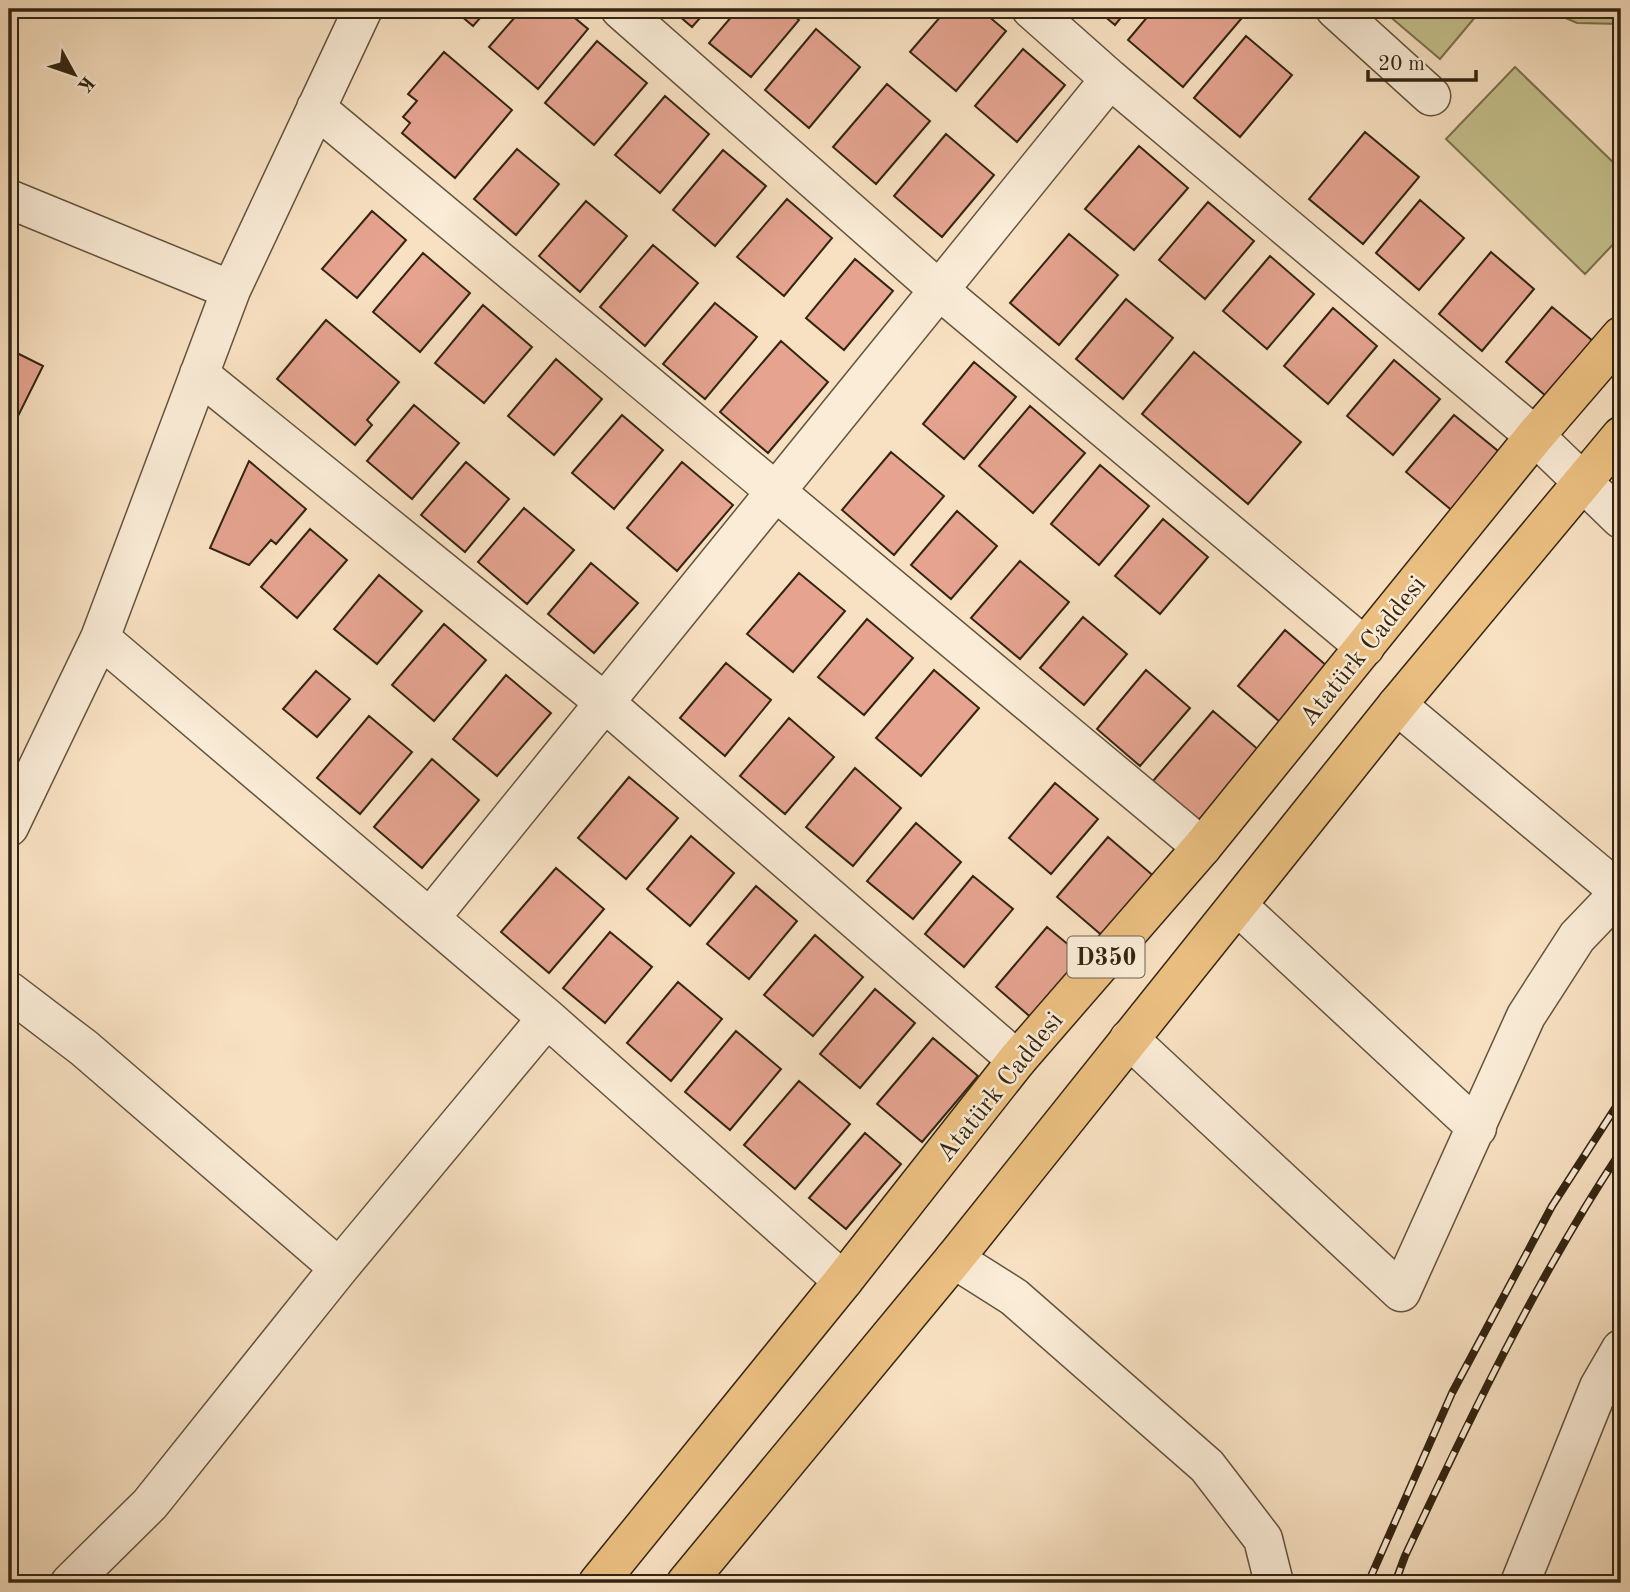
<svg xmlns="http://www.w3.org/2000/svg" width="1630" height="1592" font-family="'Old Standard TT',serif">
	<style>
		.green { fill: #c5c18e; stroke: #7c7350; stroke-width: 2 }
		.building { fill: #e5a390; stroke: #332512; stroke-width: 2 }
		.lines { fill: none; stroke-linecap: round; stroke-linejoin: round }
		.minor-casing { stroke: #64543e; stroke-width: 41 }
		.highway-casing { stroke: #332512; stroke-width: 41 }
		.minor { stroke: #faecd7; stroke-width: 38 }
		.highway { stroke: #ecc081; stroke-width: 38 }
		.rail-casing { stroke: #332512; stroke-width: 8 }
		.rail { stroke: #faecd7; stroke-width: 5; stroke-dasharray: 16; stroke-linecap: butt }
		.labels { text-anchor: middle; stroke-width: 5; stroke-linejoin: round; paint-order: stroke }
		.shield { fill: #faecd7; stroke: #6f614d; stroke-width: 2 }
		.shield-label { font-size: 24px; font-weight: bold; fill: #332512 }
		.street-label { font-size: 26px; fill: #332512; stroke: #faecd7 }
	</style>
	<rect width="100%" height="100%" fill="#f8e1c2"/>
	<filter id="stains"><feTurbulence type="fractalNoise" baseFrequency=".00286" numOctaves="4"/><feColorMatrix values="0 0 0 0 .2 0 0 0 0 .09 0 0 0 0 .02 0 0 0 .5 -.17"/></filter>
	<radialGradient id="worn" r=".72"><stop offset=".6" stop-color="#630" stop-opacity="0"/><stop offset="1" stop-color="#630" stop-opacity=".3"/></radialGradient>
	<path class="green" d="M1381,9h101l-42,50z
		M1545,9h76v15l-44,-1z
		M1515,67l106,103v66l-36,38 -139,-135z"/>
	<path class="building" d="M453,9h35l-15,17z
		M522,9h42l24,20 -50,60 -49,-42z
		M671,9h37l-16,18z
		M738,9h48l13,11 -48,57 -42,-34z
		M947,9h33l26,22 -50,60 -46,-39z
		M1096,9h32l-13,16z
		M1154,9h90l3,3 -64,75 -55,-47z
		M816,29l44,38 -51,61 -44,-38z
		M1246,36l46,39 -52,62 -46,-39z
		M597,41l50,42 -53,62 -49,-42z
		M1023,49l42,36 -48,57 -42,-36z
		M444,52l68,58 -57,68 -53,-45 8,-10 -7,-6 14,-16 -9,-7z
		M887,84l43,37 -54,63 -43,-37z
		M665,96l44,38 -49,59 -45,-38z
		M1365,132l54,45 -56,67 -54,-45z
		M946,134l48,41 -52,62 -48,-41z
		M1139,146l49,42 -54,62 -49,-41z
		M517,149l42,35 -43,51 -42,-36z
		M723,150l43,36 -51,60 -42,-36z
		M787,199l45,39 -48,58 -47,-39z
		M1420,200l44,38 -45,52 -43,-37z
		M586,201l41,35 -47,56 -41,-36z
		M1208,202l46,39 -49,58 -46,-39z
		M372,211l34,29 -49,58 -35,-29z
		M1069,234l49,41 -59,70 -49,-42z
		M653,245l45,38 -53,63 -45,-39z
		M1491,252l43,37 -52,62 -43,-37z
		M423,253l47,40 -50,59 -47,-40z
		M1270,256l44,38 -47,55 -44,-38z
		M855,259l38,32 -49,59 -38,-32z
		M1126,299l47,39 -50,61 -47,-40z
		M715,303l42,34 -52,62 -42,-35z
		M483,305l49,42 -48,56 -49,-40z
		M1552,307l41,34 -47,55 -40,-34z
		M1333,308l44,38 -49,58 -44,-38z
		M326,320l73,62 -32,38 5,5 -17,20 -78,-66z
		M781,341l47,41 -60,71 -48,-41z
		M9,349l34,17 -34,68z
		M1194,352l107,90 -53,62 -106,-90z
		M556,359l46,40 -48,56 -46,-39z
		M1394,360l46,39 -47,56 -46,-39z
		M974,362l42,35 -52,62 -41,-35z
		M414,405l45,38 -47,56 -45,-38z
		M1030,406l55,47 -52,60 -54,-47z
		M622,415l41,35 -49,59 -42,-36z
		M1454,415l49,40 -48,58 -49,-41z
		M891,452l53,44 -50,59 -52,-45z
		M249,461l57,48 -30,35 -5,-4 -22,25 -39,-17z
		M466,462l43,37 -44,53 -44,-37z
		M682,462l51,43 -56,66 -50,-43z
		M1100,465l49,41 -50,59 -48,-41z
		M524,508l50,42 -47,54 -49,-42z
		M957,511l40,35 -46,53 -40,-34z
		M1163,519l45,38 -48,57 -45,-38z
		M310,529l37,31 -50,58 -36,-31z
		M1020,561l49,41 -49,57 -49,-41z
		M591,563l47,40 -44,50 -46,-39z
		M799,573l46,38 -52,61 -46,-38z
		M379,575l43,36 -45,53 -43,-35z
		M1083,617l44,37 -43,51 -44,-37z
		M867,619l46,39 -49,57 -46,-38z
		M444,624l42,36 -52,61 -42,-36z
		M1285,630l42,36 -47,56 -42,-36z
		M726,663l45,37 -46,56 -45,-38z
		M934,670l45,38 -58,68 -45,-38z
		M1146,670l44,38 -50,58 -43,-37z
		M316,671l34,28 -33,38 -34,-28z
		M506,675l45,38 -54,63 -44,-37z
		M1213,711l47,40 -60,70 -47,-40z
		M369,716l43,36 -52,62 -43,-36z
		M789,718l45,39 -49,57 -45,-38z
		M432,759l47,41 -57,68 -48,-41z
		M855,768l46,40 -48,58 -47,-39z
		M629,777l49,41 -52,61 -48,-41z
		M1055,783l43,36 -47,55 -42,-36z
		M916,823l45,39 -48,57 -46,-38z
		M691,836l43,37 -44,53 -43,-37z
		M1108,837l48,41 -51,60 -48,-41z
		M556,868l48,41 -55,64 -48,-41z
		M973,876l40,33 -49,58 -39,-33z
		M756,886l41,35 -48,58 -42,-35z
		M1047,927l40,33 -52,61 -39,-34z
		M610,932l42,35 -47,56 -42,-35z
		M815,935l48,42 -50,59 -49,-41z
		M678,982l44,37 -51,62 -44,-38z
		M875,989l40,34 -55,65 -40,-34z
		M736,1031l45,38 -51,61 -45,-38z
		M933,1038l45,38 -56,66 -45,-38z
		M799,1081l51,43 -55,65 -51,-44z
		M865,1133l36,31 -55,65 -37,-31z"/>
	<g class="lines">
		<defs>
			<path id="minor" d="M620,9l319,281 426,357
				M1031,9l79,70 425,357 86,83
				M1335,9l96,87
				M316,108l886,739
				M9,199l222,91
				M199,374l405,328 413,358
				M100,638l447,380 296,263
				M1397,705l223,187
				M9,827l91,-189 131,-348 132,-281
				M1238,906l239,222
				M430,918l680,-839
				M9,991l75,57 255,220
				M1129,1039l272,253 125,-276 51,-79 44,-46
				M954,1259l60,38 193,169 56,73 11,44
				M70,1583l80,-79 189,-236 208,-250
				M1520,1583l79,-196 22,-38"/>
			<path id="highway" d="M598,1583l245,-302 174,-221 185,-213 333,-411 86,-100
				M686,1583l268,-324 443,-554 224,-269"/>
		</defs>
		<use href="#minor" class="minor-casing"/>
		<use href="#highway" class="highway-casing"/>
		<use href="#minor" class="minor"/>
		<use href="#highway" class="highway"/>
		<defs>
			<path id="rail" d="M1368,1583l84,-190 100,-187 69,-107
				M1395,1583l10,-27c65,-138 131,-277 216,-405"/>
		</defs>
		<use href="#rail" class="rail-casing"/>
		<use href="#rail" class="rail"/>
	</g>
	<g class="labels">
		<rect class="shield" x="1067.5" y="936.5" width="77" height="41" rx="5"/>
		<g class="shield-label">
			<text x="1106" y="965">D350</text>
		</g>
		<g class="street-label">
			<text transform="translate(1362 650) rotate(-51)" y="9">Atatürk Caddesi</text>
			<text transform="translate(999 1086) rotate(-51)" y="9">Atatürk Caddesi</text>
		</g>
	</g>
	<rect width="1630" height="1592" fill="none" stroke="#f8e1c2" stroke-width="35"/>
	<rect x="10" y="10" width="1609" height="1571" fill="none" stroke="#332512" stroke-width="3.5"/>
	<rect x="18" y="18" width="1595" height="1557" fill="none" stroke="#332512" stroke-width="2"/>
	<g transform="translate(74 74) rotate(130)" stroke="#faecd7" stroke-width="5" paint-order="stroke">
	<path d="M0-5L12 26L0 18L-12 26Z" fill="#332512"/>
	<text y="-10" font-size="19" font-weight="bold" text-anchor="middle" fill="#332512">K</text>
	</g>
	<path d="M1368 70v10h108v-10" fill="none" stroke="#332512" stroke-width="3.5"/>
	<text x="1378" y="70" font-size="21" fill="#332512" stroke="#faecd7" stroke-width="5" paint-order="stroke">20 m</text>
	<rect width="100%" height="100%" filter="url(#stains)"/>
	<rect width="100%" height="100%" fill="url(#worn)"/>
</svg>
